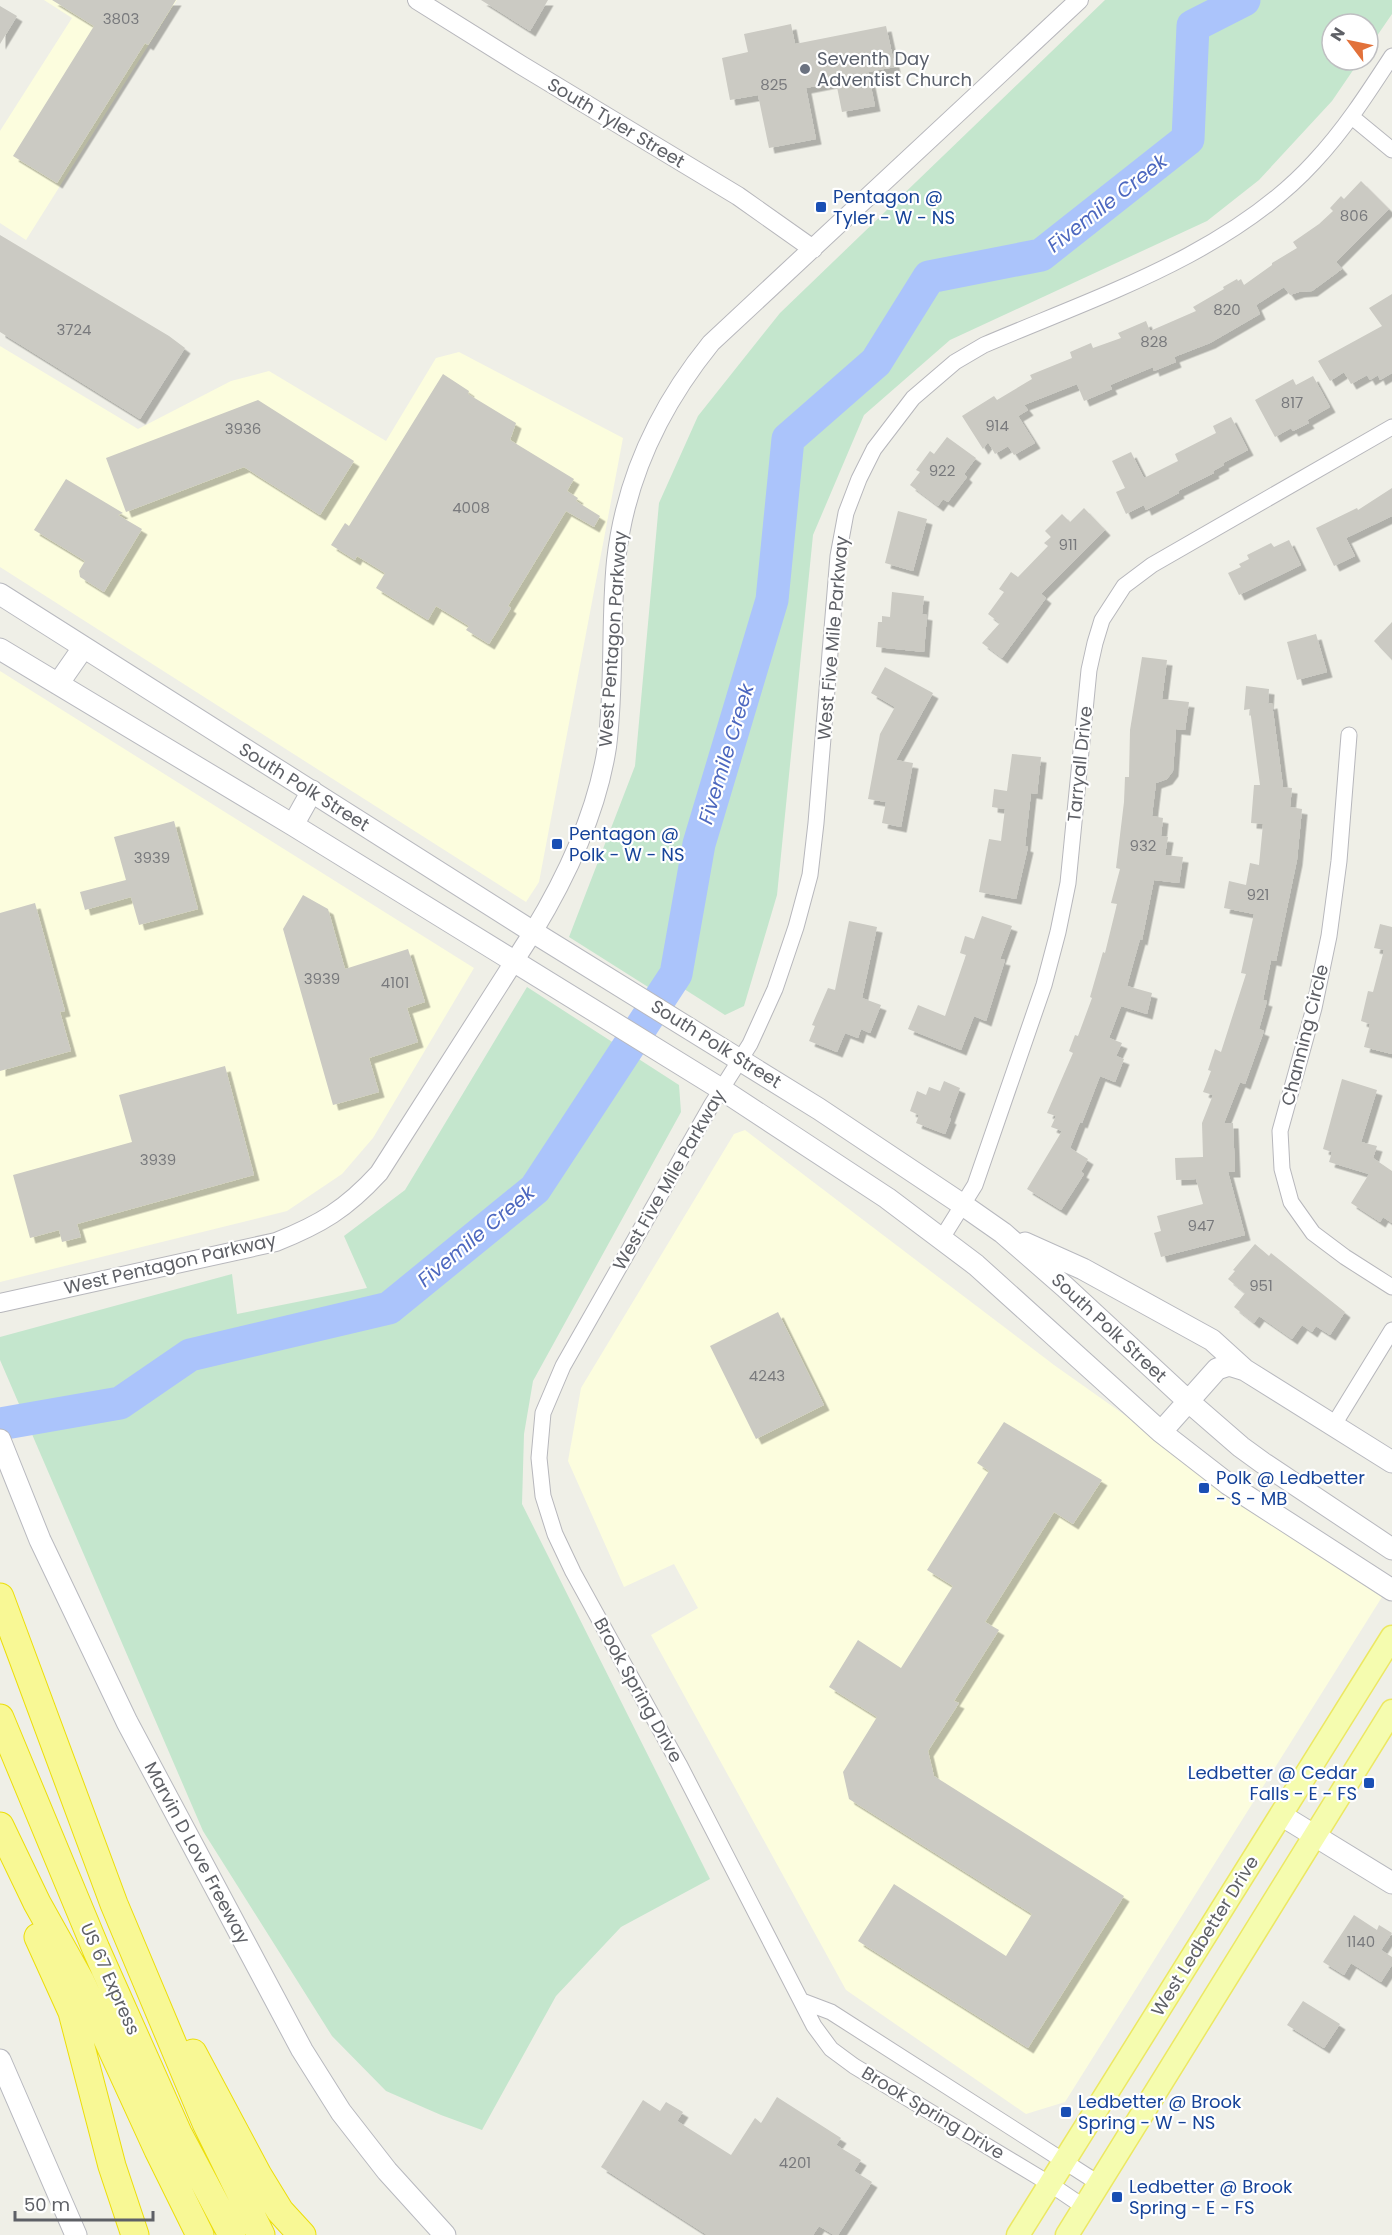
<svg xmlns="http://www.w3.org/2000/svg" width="1392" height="2235" font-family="Poppins,sans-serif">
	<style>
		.commercial { fill: #fcfdde }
		.green { fill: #c4e6cd }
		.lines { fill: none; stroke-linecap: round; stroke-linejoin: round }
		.river { stroke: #abc4fb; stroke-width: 33 }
		.building { fill: #cbcac3; filter: url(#shadow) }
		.minor-casing { stroke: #b7b7bc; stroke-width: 17 }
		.tertiary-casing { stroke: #b7b7bc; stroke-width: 20 }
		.secondary-casing { stroke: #b8b9bf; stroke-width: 23 }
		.primary-casing { stroke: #ece863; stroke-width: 25 }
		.motorway-casing { stroke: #ecde0a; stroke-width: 29 }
		.minor { stroke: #fff; stroke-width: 15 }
		.tertiary { stroke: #fff; stroke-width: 18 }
		.secondary { stroke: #fff; stroke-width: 21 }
		.primary { stroke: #f5fcaf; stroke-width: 22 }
		.motorway { stroke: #f8f895; stroke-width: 27 }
		.worship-dot { fill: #6b7280; stroke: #fff; stroke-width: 2 }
		.transit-dot { fill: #1a4fb4; stroke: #fff; stroke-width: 2 }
		.labels { text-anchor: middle; stroke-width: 4.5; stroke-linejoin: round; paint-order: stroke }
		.number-label { font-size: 15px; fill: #797a7d }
		.worship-label { font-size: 18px; fill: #5b616d; stroke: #fff; text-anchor: start }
		.street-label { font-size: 18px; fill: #5e6066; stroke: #fff }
		.transit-label { font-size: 18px; fill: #164399; stroke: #fff; text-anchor: start }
		.water-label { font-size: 20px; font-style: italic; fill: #4d68bf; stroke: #fff }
	</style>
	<defs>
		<filter id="shadow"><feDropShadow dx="5.5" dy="5.5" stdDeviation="0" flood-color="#0004"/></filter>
	</defs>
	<rect width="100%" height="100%" fill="#efefe7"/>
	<path class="commercial" d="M44,0h133l-151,240 -26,-17v-92l72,-113z
		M0,346l138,83 93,-48 38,-10 117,70 50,-83 23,-6 164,86 -84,444 -13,20 -526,-335z
		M0,671l474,297 -101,170 -31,36 -55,37 -287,71z
		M745,1130l309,235 328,232 -317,505 -39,12 -180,-124 -195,-355 47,-27 -24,-44 -50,23 -56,-126 13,-73 153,-254z"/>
	<path class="green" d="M1105,0h287v14l-24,35v-25h-36v36h28l-28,41 -73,79 -52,41 -257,119 -86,75 -51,120 -36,360 -33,111 -19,9 -66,-42 -3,19 -87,-55 66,-171 24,-263 39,-87 82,-103z
		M527,987l152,98 2,27 -148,269 -9,53 -2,70 188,375 -89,48 -65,69 -74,134 -41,-15 -55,-24 -54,-55 -129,-205 -203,-471v-23l232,-63 5,40 130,-26 -23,-52 61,-46z"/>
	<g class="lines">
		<path class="river" d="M0,1424l120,-21 70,-48 199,-47 146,-119 141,-215 23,-130 73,-244 16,-161 88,-77 53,-85 112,-22 147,-116 5,-113 51,-26"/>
	</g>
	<path class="building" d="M52,0h124l-28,45 -3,-2 -88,140 -44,-27 81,-130z
		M481,0h67l-18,31z
		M0,6l17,10 -17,28z
		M791,24l4,20 91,-18 9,41 -27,5 7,34 -33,6 -6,-30 -30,6 10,51 -47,9 -11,-53 -28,5 -8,-42 26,-6 -4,-18z
		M1361,181l28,28 -53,53 6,7 -30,22 -13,1 -9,3 -6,-8 -28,18 4,9 -50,29 -36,14 2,5 -22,9 -1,-4 -43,18 2,4 -28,12 -7,-17 -53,21 4,5 -10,6 17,27 -21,12 -6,-9 -13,8 -7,-12 -5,7 -21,-33 32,-20 3,4 35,-21 -2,-4 42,-17 -2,-6 21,-9 2,5 28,-10 -3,-5 28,-12 4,10 46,-20 -3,-4 31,-18 -1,-2 14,-8 1,2 3,-2 3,6 28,-20v-2l25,-15 -4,-6 26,-18 14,-13 -3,-3 11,-12 3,3z
		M0,235l169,101 16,12 -45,71 -140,-87z
		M1392,294v79l-12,7 -2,-5 -8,5 -3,-5 -16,9 -7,-12 -14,9 -12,-20 64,-35 -13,-18z
		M443,374l26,17 -1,3 48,29 -6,17 64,39 -7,12 11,7 -2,3 24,15 -6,11 -28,-16 -58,95 3,2 -22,36 -23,-14 3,-4 -33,-20 -8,14 -52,-32 9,-15 -28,-17 -2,4 -24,-15 14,-22 4,3z
		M1313,376l17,31 -23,13 2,3 -16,8 -2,-3 -16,9 -20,-37 38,-21 3,6z
		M258,400l96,61 -34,54 -76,-48 -118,45 -20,-54z
		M1231,417l17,33 -25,13 1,2 -11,6 1,2 -36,18 1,2 -33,17 -2,-5 -18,9 -10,-22 9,-4 -13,-27 19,-9 13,26 34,-17 -3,-7 41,-21 -3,-7z
		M947,437l29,21 -12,16 3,3 -19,25 -5,-3 -5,7 -28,-21 10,-13 -4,-2 14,-19 4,3z
		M66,479l57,34 -5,2 24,14 -38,63 -24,-15 -1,-6 6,-10 -51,-31z
		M1392,488v28l-46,22 9,18 -21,10 -18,-38 41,-20 1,2z
		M1084,508l21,22 -64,64 5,4 -44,60 -20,-15 18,-20 -12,-9 16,-22 -5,-3 12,-17 7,5 30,-31 -4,-3 7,-6 -6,-6 17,-17 8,8z
		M898,511l29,8 -14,52 -28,-8z
		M1289,540l12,25 -62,30 -11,-22 13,-6 -2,-3 10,-5 -2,-4 24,-12 3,4z
		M892,592l32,4 -2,18 5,1 -3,37 -48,-5 2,-25h4v-6l8,1z
		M1392,622v38l-18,-19z
		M1316,634l11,38 -30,8 -10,-38z
		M1142,657l25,3 -5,39 27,3 -4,28 -9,-1 -3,42 -6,8 -11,4 -4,33 11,2 -2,18 7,1 -3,18 18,2 -4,26 -25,-3 -12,60 -2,-1 -13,47 25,7 -5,21 -26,-8 -12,32 13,5 -6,13 8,3 -9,23 -15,-6 -18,47 -2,-1 -10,26 18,11 -7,13 3,2 -23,36 -34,-21 35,-58 -11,-4 5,-11 -9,-3 26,-60 -4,-2 6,-16 3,1 14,-38 -2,-1 13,-45 2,1 12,-49 -6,-1 9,-34 -4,-1 8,-66 1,-25h4l1,-47z
		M885,667l48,26 -37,67 17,3 -12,64 -19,-4 4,-21 -18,-3 12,-65 15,-27 -24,-14z
		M1246,686l23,3 -1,15 4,-1 11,84 9,1 -2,19 12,2 -5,51 -21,101 -5,-1 -8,40 4,1 -8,28 5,2 -19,53 -5,-2 -16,41h9l2,49h-7l17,63 -84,22 -7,-24 7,-2 -4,-15 46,-12 -7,-25 -20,1 -1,-22 28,-1 -1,-34 11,-28 -10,-3 8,-21 -3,-1 7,-21 6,3 25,-78 -5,-1 13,-59 -30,-6 5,-27 17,4 4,-22 9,2 4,-41 -12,-1 3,-38h6l-10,-76 -6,1z
		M1012,754l29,3 -4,37 -6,-1 -6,53 3,1 -12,52 -37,-7 10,-53 12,2 4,-32 -13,-2 2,-18 13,2z
		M174,821l24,88 -59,16 -8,-28 -46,13 -5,-18 46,-12 -12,-43z
		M303,895l25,14 17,60 63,-20 17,53 -18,6 11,34 -49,16 10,34 -46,13 -50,-176z
		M35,903l30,108 -5,1 11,39 -71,20v-158z
		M982,916l30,10 -12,33 5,1 -19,61 -12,-5 -13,34 -53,-21 10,-24 27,11 21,-61 -6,-2 5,-17 9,3z
		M849,921l28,6 -15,71 19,7 -11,28 -9,-4 -3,9 -13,-5 -8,19 -28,-11 6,-15 -3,-1 16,-37 7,2z
		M1380,924l12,3v127l-28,-7 6,-23 -9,-3 7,-30 5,1 11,-42 -10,-2z
		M225,1066l29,109 -177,49 4,13 -19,5 -3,-12 -29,8 -17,-63 119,-33 -13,-47z
		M1342,1079l35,11 -16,52 16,4 -4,12 19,13v52l-9,-6 -3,5 -29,-19 18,-29 -40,-12 3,-10 -9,-3z
		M944,1081l16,7 -11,30 2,1 -6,15 -29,-11 3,-8 -9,-4 7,-20 9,4 3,-8 11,4z
		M1255,1244l14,12 2,-3 74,59 -15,23 -14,-9 -4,6 -10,-7 -10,14 -33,-23 -5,7 -20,-16 11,-14 -17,-14 7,-8 -2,-1z
		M778,1312l46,93 -68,34 -46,-93z
		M1004,1422l98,58 -29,44 -19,-12 -69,110 14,8 -45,71 5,2 -31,48 6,25 190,120 -96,152 -170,-107 36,-57 112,72 26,-42 -183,-115 -6,-27 34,-55 -48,-30 29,-47 43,28 52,-82 -26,-16 62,-99 -12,-8z
		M1354,1915l23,15 2,-5 13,8 -11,17 11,7v8l-11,17 -30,-19 -7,12 -21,-13z
		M1303,2001l37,23 -16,24 -37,-23z
		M777,2097l64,41 -5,7 25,15 -7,11 18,11 -34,53h-4l-15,-9 -6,9h-106l-106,-68 42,-67 17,11 6,-9 17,10 -6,9 54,34 24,-37 6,5z"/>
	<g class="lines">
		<defs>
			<path id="minor" d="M1352,117l40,33
				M1349,735l-10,126 -10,75 -15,72 -34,123 2,38 9,33 22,31 32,24 47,30
				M942,1238l33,-53 69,-200 14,-53 10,-49 21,-213 6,-27 7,-23 22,-34 28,-21 240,-138
				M1333,1426l59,-96
				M802,2001l29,11 267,171
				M1084,2207l-34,-23 -196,-118 -23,-17 -17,-23 -135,-262 -106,-192 -18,-38 -12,-38 -4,-38 4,-45 20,-47 149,-262 38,-60 25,-55 21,-62 14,-52 6,-52 22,-267 8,-43 13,-34 15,-30 39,-51 42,-36 29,-17c112,-48 246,-91 330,-183 30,-32 54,-69 78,-106"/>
			<path id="tertiary" d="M417,0l104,65 217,131 75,53
				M0,1303l276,-61c45,-18 70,-33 103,-69l154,-241c34,-56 64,-120 74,-185 8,-62 3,-125 9,-186 9,-81 44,-155 95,-218l368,-343"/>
			<path id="secondary" d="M0,594l533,338 286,177 144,96 40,28 62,54 123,114 53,46 22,16 129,86
				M0,649l293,176 428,264 166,109 89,67 185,167 67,52 164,106
				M58,684l25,-36
				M293,825l19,-34
				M1025,1243l58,26 129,71 33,30 147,92
				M1161,1432l56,-63 12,-4 16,5
				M0,1440l40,100 87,182 175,328 39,62 46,59 58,64
				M1281,1815l111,68
				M0,2060l76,175"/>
			<path id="primary" d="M1018,2235l374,-598
				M1067,2235l325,-524"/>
			<path id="motorway" d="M0,1597l114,307 92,219 55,112
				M0,1718l96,231 82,184 54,102
				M0,1826l37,77 43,77 78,170 42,85
				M38,1937l34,75 40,154 23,69
				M193,2053l65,122 22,36 22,24"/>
		</defs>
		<use href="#minor" class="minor-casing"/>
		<use href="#tertiary" class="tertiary-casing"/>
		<use href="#secondary" class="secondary-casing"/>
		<use href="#primary" class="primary-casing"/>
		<use href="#motorway" class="motorway-casing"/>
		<use href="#minor" class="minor"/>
		<use href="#tertiary" class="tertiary"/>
		<use href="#secondary" class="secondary"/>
		<use href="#primary" class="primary"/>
		<use href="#motorway" class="motorway"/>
	</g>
	<circle class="worship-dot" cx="805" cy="69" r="6"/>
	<g class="transit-dot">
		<rect x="815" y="201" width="12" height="12" rx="3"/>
		<rect x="551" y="838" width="12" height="12" rx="3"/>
		<rect x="1198" y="1482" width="12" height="12" rx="3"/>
		<rect x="1363" y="1777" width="12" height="12" rx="3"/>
		<rect x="1060" y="2106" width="12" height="12" rx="3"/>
		<rect x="1111" y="2191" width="12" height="12" rx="3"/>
	</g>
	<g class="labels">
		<g class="number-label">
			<text x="121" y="24">3803</text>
			<text x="774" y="90">825</text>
			<text x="1354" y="221">806</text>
			<text x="1227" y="315">820</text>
			<text x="74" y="335">3724</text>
			<text x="1154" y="347">828</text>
			<text x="1292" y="408">817</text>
			<text x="997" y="431">914</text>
			<text x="243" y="434">3936</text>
			<text x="942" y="476">922</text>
			<text x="471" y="513">4008</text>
			<text x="1068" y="550">911</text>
			<text x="1143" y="851">932</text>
			<text x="152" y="863">3939</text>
			<text x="1258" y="900">921</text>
			<text x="322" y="984">3939</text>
			<text x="395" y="988">4101</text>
			<text x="158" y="1165">3939</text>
			<text x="1201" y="1231">947</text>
			<text x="1261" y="1291">951</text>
			<text x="767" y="1381">4243</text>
			<text x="1361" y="1947">1140</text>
			<text x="795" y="2168">4201</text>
		</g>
		<g class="worship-label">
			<text x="817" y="65">Seventh Day<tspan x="817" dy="21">Adventist Church</tspan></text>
		</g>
		<g class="street-label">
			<text transform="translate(616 123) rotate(31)" y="6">South Tyler Street</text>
			<text transform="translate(833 638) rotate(-85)" y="6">West Five Mile Parkway</text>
			<text transform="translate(613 639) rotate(-86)" y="6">West Pentagon Parkway</text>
			<text transform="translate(1080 764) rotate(-84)" y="6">Tarryall Drive</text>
			<text transform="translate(304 787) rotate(32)" y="6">South Polk Street</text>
			<text transform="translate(1305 1035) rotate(-76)" y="6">Channing Circle</text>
			<text transform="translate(716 1044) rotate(32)" y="6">South Polk Street</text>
			<text transform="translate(669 1180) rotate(-60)" y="6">West Five Mile Parkway</text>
			<text transform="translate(170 1264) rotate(-13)" y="6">West Pentagon Parkway</text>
			<text transform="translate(1109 1328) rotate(43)" y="6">South Polk Street</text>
			<text transform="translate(638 1690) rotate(61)" y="6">Brook Spring Drive</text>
			<text transform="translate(197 1853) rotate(62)" y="6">Marvin D Love Freeway</text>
			<text transform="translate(1205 1936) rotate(-58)" y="6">West Ledbetter Drive</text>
			<text transform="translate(110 1979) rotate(66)" y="6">US 67 Express</text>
			<text transform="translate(933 2113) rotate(31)" y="6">Brook Spring Drive</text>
		</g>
		<g class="transit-label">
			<text x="833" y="203">Pentagon @<tspan x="833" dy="21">Tyler - W - NS</tspan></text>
			<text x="569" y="840">Pentagon @<tspan x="569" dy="21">Polk - W - NS</tspan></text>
			<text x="1216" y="1484">Polk @ Ledbetter<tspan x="1216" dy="21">- S - MB</tspan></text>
			<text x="1357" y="1779" text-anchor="end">Ledbetter @ Cedar<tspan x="1357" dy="21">Falls - E - FS</tspan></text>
			<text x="1078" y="2108">Ledbetter @ Brook<tspan x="1078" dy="21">Spring - W - NS</tspan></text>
			<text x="1129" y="2193">Ledbetter @ Brook<tspan x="1129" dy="21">Spring - E - FS</tspan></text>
		</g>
		<g class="water-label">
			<text transform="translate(1107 203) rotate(-38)" y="7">Fivemile Creek</text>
			<text transform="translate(726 754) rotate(-73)" y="7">Fivemile Creek</text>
			<text transform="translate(476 1236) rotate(-40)" y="7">Fivemile Creek</text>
		</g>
	</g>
	<g transform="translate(1350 42) rotate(302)"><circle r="28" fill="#ffffff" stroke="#bfbfc2" stroke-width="1.5"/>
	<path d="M0-4.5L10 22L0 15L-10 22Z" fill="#e2713a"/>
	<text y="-9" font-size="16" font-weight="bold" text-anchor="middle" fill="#5e6066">N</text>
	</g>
	<path d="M15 2211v9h138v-9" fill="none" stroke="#5e6066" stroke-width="3"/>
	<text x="24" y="2211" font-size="18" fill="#5e6066" stroke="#ffffff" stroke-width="4.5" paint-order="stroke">50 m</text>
</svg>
